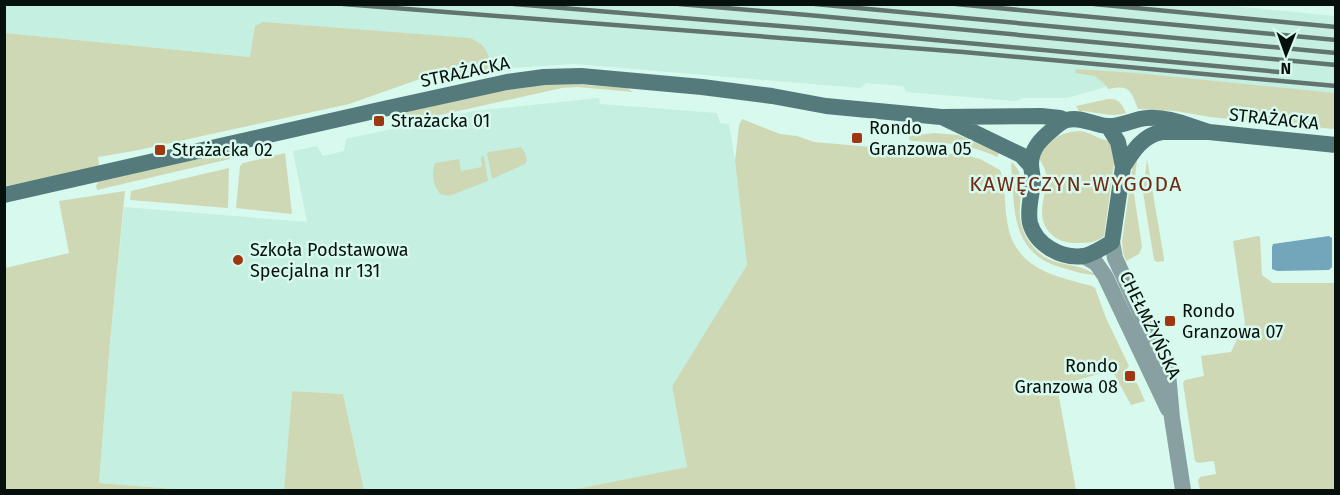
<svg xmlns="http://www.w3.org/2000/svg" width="1340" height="495" font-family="'Fira Sans',sans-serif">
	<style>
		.built { fill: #c4efe1 }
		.green { fill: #cfd8b4 }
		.water { fill: #74a6bb }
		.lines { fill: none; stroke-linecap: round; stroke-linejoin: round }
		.tertiary { stroke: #88a0a2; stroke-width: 16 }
		.secondary { stroke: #557a7c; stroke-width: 16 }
		.rail { stroke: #61756e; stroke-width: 4.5 }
		.poi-dot { fill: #9f3812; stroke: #d8f9ee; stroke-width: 2 }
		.labels { text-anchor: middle; stroke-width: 5; stroke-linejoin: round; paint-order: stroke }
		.street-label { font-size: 18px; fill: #06110d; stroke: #d8f9ee }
		.poi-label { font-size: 18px; fill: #06110d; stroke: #d8f9ee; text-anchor: start }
		.quarter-label { font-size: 21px; letter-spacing: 1.5px; fill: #6e2c15; stroke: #d8f9ee }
	</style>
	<rect width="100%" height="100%" fill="#d8f9ee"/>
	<path class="built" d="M4,5h1219l112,11v113l-124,-12 -30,-5 -43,-22 -31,-8 -1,5 -39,11h-44l-8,3 -109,-9 -3,-6 -37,-3 -6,5 -286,-24 -137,9 -186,-16 -246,-24z
		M599,98l1,6 117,9 3,10 9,1 6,37 12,104 -75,121 15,81 -116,23h-207l-21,-96 -51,-3 -8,99h-98l-87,-7 11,-141 14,-135 183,15 -14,-71 24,-5 6,10 21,-5 2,-12 128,-28z"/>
	<path class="green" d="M263,22l207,16c18,8 18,15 22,33l-55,2 -88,31 -215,47 -36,6 1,8 -21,7 -73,14v-153l245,24 5,-31z
		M1076,69l60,4 199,20v36l-124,-12 -35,-6 -38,-2c-7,-18 -8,-25 -30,-20 -3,-7 -8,-8 -13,-13l-20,-3z
		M549,84h22l56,4 6,4 -56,-5 -15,1 -158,35 -3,-10 88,-20z
		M1108,99c11,-1 14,5 18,14 -17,5 -30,-2 -47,-2l-3,-5z
		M742,119l38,15 17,2 17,6 150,13 16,4 20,11c6,15 4,34 7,50 6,48 46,56 85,66l3,2 11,30 23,48 -3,4 5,12 6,1 8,18 -14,4 -19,-35 -55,16 19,104h-505l116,-23 -15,-81 75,-121 -12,-104 4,-36z
		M1079,131c12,1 20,9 31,10l4,23 -10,72c-10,8 -20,7 -32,7 -8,-1 -15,-3 -21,-9 -18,-18 -3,-39 -5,-60 -1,-7 -5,-12 -8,-17 13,-17 19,-24 41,-26z
		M934,133l24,2 41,18 -2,4c-28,-14 -55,-14 -86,-16l-2,-2v-3z
		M521,147c4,5 8,11 4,17l-33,15 -5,-25 2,-2z
		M239,150l-9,9 -133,31 -1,-4 3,-5z
		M285,153l7,61 -56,-6 4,-42 3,-3z
		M484,156l4,25 -39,15 -9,-2c-7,-10 -9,-19 -5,-31l24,-4 2,12 21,-4 -1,-10z
		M1147,159l17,99v3l-7,1 -3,-2 -11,-68z
		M1137,161l-4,32 1,1 8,53 -3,7 -13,7 -3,-9 -1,-10 11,-78z
		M1012,162c13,13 9,27 8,43 -2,18 4,33 17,46 17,17 39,10 59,24 -12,0 -22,-4 -33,-7 -53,-14 -48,-58 -52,-103z
		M229,168l-1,40 -98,-8 1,-9z
		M125,191l-15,151 -11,141 87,7h-181v-222l64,-15 -10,-52z
		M1258,236l2,1 2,38 11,8h62v207h-135l-2,-10 2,-3 16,-3 -2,-13 -16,2 -3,-2 -12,-78 2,-3 19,-4 -3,-20 30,-4 14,-29 -12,-82z
		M292,391l51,3 21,96h-80z"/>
	<path class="water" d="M1329,236l3,2v29l-3,3 -52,1 -5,-2v-22l1,-3z"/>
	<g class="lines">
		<path class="tertiary" d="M1112,242l3,16 53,115 4,45 11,72
			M1084,256l12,7 9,13 63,133"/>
		<path class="secondary" d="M944,118l77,37 10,11
			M1108,126l10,16 5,25 -11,75c-8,5 -19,12 -28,14 -23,3 -48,-11 -54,-33 -3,-14 2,-28 3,-41 0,-7 -2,-12 -2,-18 0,-15 10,-25 21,-34 4,-3 9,-9 15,-10 14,-4 26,5 40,6 14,1 26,-7 40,-8 21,-2 42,8 62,14
			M1123,167c10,-16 20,-32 39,-35h47l127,13
			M4,195l375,-85 128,-28 37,-5 37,-1 121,11 70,9 54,10 115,11 100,-1 19,2 5,2"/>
		<path class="rail" d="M343,4l620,48 373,34
			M514,4l302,25 463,43
			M679,4l140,12 517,49
			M815,4l521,49
			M956,4l380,36
			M1094,4l242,23"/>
	</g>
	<g class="poi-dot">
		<rect x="373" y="115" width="12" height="12" rx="3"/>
		<rect x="851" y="132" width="12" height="12" rx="3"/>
		<rect x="154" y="144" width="12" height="12" rx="3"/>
		<circle cx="238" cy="260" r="6"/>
		<rect x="1164" y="315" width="12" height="12" rx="3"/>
		<rect x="1124" y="370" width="12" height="12" rx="3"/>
	</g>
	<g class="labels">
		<g class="street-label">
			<text transform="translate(465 72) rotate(-12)" y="6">STRAŻACKA</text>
			<text transform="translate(1274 119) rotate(6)" y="6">STRAŻACKA</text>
			<text transform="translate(1150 325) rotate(64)" y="6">CHEŁMŻYŃSKA</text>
		</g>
		<g class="poi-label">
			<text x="391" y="127">Strażacka 01</text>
			<text x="869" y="134">Rondo<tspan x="869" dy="21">Granzowa 05</tspan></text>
			<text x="172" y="156">Strażacka 02</text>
			<text x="250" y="256">Szkoła Podstawowa<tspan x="250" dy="21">Specjalna nr 131</tspan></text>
			<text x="1182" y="317">Rondo<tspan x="1182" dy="21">Granzowa 07</tspan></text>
			<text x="1118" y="372" text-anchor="end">Rondo<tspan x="1118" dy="21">Granzowa 08</tspan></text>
		</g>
		<g class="quarter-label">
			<text x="1076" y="191">KAWĘCZYN-WYGODA</text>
		</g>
	</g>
	<rect width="1340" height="495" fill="none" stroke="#06110d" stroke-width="12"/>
	<g transform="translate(1286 54) rotate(181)" stroke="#d8f9ee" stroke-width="4.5" paint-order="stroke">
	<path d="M0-4.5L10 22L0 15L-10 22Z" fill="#06110d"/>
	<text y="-9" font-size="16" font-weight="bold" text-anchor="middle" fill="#06110d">N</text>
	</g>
</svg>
